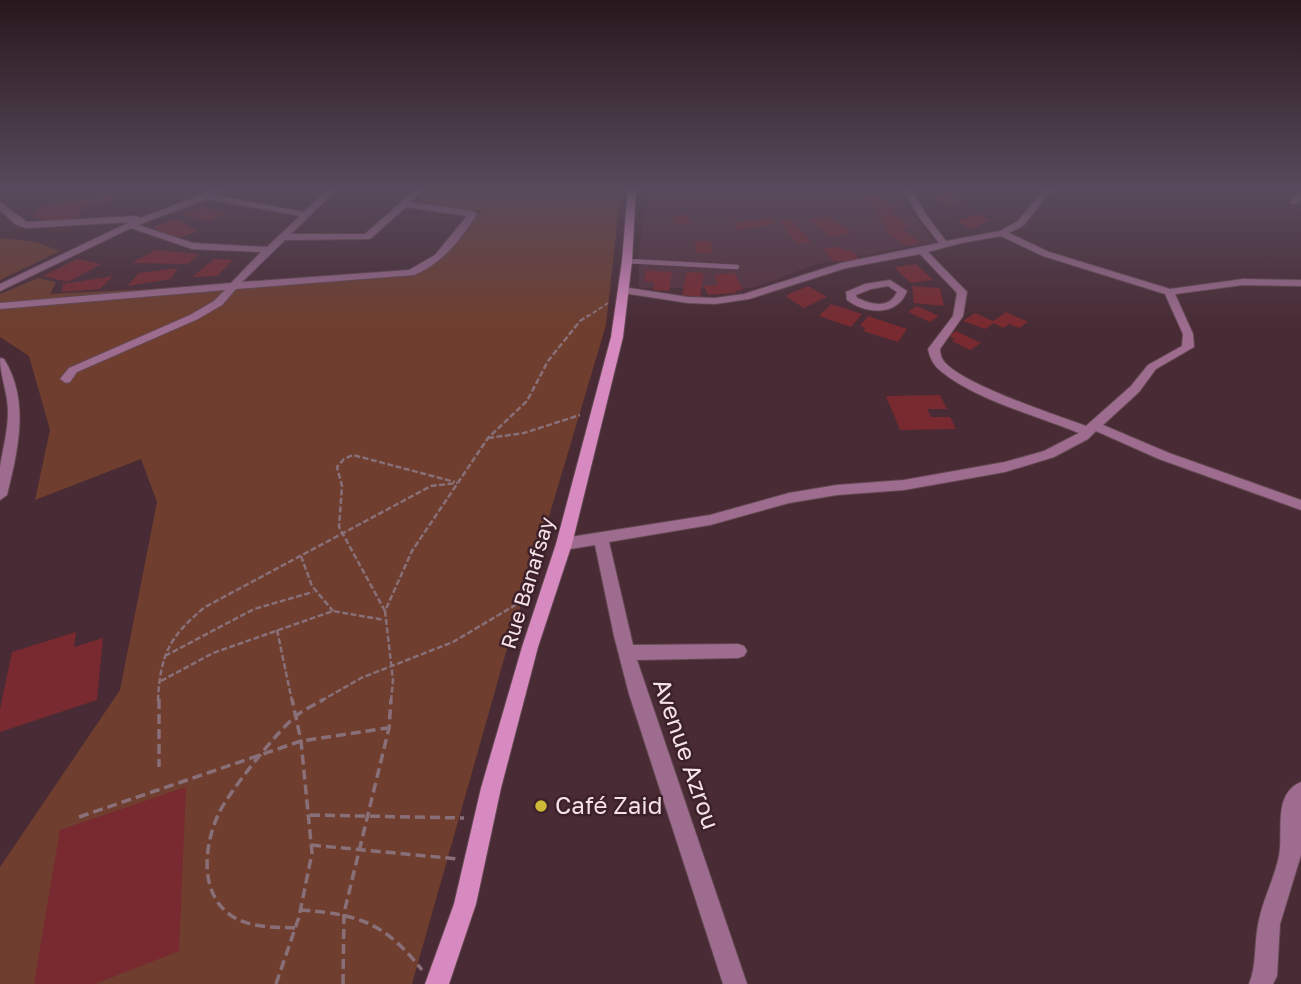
<svg xmlns="http://www.w3.org/2000/svg" width="1301" height="984" font-family="'Golos Text',sans-serif">
	<style>
		.built { fill: #56323e }
		.green { fill: #6f3e2e }
		.building { fill: #792a30 }
		.lines { fill: none; stroke-linecap: round; stroke-linejoin: round }
		.service-casing { stroke: #644851; stroke-width: 5 }
		.minor-casing { stroke: #644851; stroke-width: 2 }
		.tertiary-casing { stroke: #644851; stroke-width: 2 }
		.secondary-casing { stroke: #644851; stroke-width: 2 }
		.path-far2 { stroke: #897078; stroke-width: 2; stroke-dasharray: 4.5 2.5; stroke-linecap: butt }
		.path-far1 { stroke: #897078; stroke-width: 2.5; stroke-dasharray: 6 2.5; stroke-linecap: butt }
		.path { stroke: #897078; stroke-width: 3.5; stroke-dasharray: 10 5; stroke-linecap: butt }
		.service { stroke: #9d6c8e; stroke-width: 4.5 }
		.minor { fill: #9d6c8e; fill-rule: evenodd }
		.tertiary { fill: #9d6c8e; fill-rule: evenodd }
		.secondary { fill: #d78ac0; fill-rule: evenodd }
		.poi-dot { fill: #ceb837; stroke: #3d212a; stroke-width: 2.5 }
		.labels { text-anchor: middle; stroke-width: 5; stroke-linejoin: round; paint-order: stroke }
		.street-label { font-size: 21px; fill: #f5e2e7; stroke: #3d212a }
		.near-street-label { font-size: 24px; fill: #f5e2e7; stroke: #3d212a }
		.near-poi-label { font-size: 24px; fill: #f5e2e7; stroke: #3d212a; text-anchor: start }
	</style>
	<rect width="100%" height="100%" fill="#482b34"/>
	<path class="built" d="M648,188h247l39,54 -117,22 -64,24h-114v-33z"/>
	<path class="green" d="M431,188h190l-15,137 -78,262 -14,37 -102,360h-412v-117l120,-177 37,-188 -16,-43 -106,41 15,-70 -21,-74 -29,-19v-43l38,-16 18,4 -6,12 364,-18 28,-17 39,-48 -64,-10z
		M0,238l36,4 24,9 -60,29z"/>
	<path class="building" d="M949,193l15,9 -18,4 -15,-10z
		M878,195l21,15 -9,1 21,16 -9,2 19,14 -16,3 -20,-15h4l-6,-5h4l-13,-11 8,-1 -22,-16z
		M112,196l-2,6 -28,4 -4,13 -37,2 1,-4 -8,1 3,-8 8,-4z
		M201,207l26,6 -18,9 -27,-7z
		M978,214l13,6 -19,9 -16,-8z
		M687,215l5,9 -15,1 -5,-9z
		M827,216l25,16 -20,5 -24,-17z
		M771,218l6,6 -39,6 -6,-7z
		M175,219l23,12 -22,8 -23,-12z
		M791,219l20,23 -14,2 -19,-24z
		M695,241h16l1,12h-16z
		M841,247l3,3h8l8,11h-27l-9,-13z
		M155,250l44,4 -11,10 -56,-1z
		M77,259l24,5 -33,18 -25,-6z
		M214,259l19,1 -16,16 -25,1z
		M916,264l17,16 -22,3 -17,-16z
		M178,268l-7,11 -44,7 12,-13z
		M646,270l26,2 -3,19 -16,-1 1,-8 -10,-1z
		M687,272l17,1 -4,24 -18,-2z
		M735,273l8,17 -8,1 1,2 -28,2 -4,-9 14,-1 -4,-10z
		M113,276l-13,13 -38,3 1,-8z
		M808,286l19,11 -23,11 -19,-12z
		M912,286l28,2 4,18 -30,-3z
		M831,304l31,10 -11,13 -32,-11z
		M917,306l22,10 -9,6 -22,-10z
		M1006,312l22,10 -9,6 -10,-4 -6,4 -9,-5 -9,6 -22,-8 12,-8 18,8z
		M868,316l39,13 -9,13 -35,-11 3,-3 -6,-2z
		M956,331l25,12 -11,7 -18,-9 3,-2 -6,-3z
		M940,395l7,14h-20l4,8h19l6,12 -56,1 -14,-34z
		M76,632l-2,15 29,-9 -6,62 -97,32v-23l12,-57z
		M186,787l-7,164 -84,33h-61l26,-154z"/>
	<g class="lines">
		<defs>
			<path id="service" d="M627,261l110,6"/>
			<path id="minor" d="M0,188h7l-7,3z
				M220,188h11l-16,7 89,17 25,-24h9l-47,46h74l52,-46h9l-15,14 62,9 4,3c-16,25 -34,49 -63,61l-178,14 -14,16 -24,14 -121,53 -7,10 -4,1 -6,-4 9,-11 121,-53 24,-14 11,-11 -225,19v-6l231,-20 30,-31 -69,-3 -61,-21 -131,63v-7l130,-62 -104,6 -11,-4 -15,-14v-8l27,20 109,-6 4,2zM207,199l93,17 -33,31 -74,-4 -55,-18zM406,207l61,9 -32,39 -26,15 -167,12 43,-42 85,-1z
				M902,188h8l17,28 19,25 54,-10 18,-10 27,-33h8l-29,37 -15,8 40,19 121,37 73,-10 58,1v6l-58,-1 -68,9 18,40 1,13 -38,22 -17,23 -36,33 66,28 132,47v10l-142,-51 -63,-28 -8,8 -34,18 -49,15 -101,18 -67,5 -48,8 -79,22 -101,17 24,103 105,-1 6,2 3,5 -3,5 -6,2 -101,2 110,324h-24l-94,-290 -15,-58 -19,-91 -31,5 -5,-2 -3,-4 3,-4 5,-2 146,-23 79,-22 48,-8 67,-5 101,-18 39,-11 35,-18c-41,-17 -103,-33 -137,-61 -8,-6 -12,-13 -14,-23l25,-33 4,-23 -37,-39 -74,14 -97,31 -34,5 -27,-1 -65,-10 -5,-3 5,-3 65,10 27,1 29,-4 97,-31 98,-20 -20,-26zM1001,236l42,20 122,38 18,40 -1,12 -34,19 -17,21 -45,40c-30,-11 -128,-43 -143,-66 -2,-3 -3,-8 -3,-11l23,-33 4,-24 -39,-40 33,-9z
				M1298,194h3v6l-4,4h-6v-4z
				M890,280l17,11c-10,26 -41,23 -60,9l-1,-8 19,-8zM888,286l9,6c-8,18 -26,12 -40,6l-1,-3 15,-6z
				M1301,782v73l-21,69 -3,52 -4,8h-24c8,-19 5,-39 9,-59 4,-24 16,-45 21,-69 5,-24 -7,-62 22,-74z"/>
			<path id="tertiary" d="M0,358l4,1c26,42 14,91 3,136l-7,5c0,-11 0,-23 0,-33 3,-19 8,-36 8,-55 0,-19 -8,-36 -8,-54z"/>
			<path id="secondary" d="M628,188h8l-4,73 -9,76 -51,207 -34,103 -37,141 -25,116 -27,80h-24l29,-80 27,-116 41,-141 34,-103 55,-207 11,-76z"/>
		</defs>
		<use href="#service" class="service-casing"/>
		<use href="#minor" class="minor-casing"/>
		<use href="#tertiary" class="tertiary-casing"/>
		<use href="#secondary" class="secondary-casing"/>
		<path class="path-far2" d="M587,317l21,-14"/>
		<path class="path-far1" d="M488,438l36,-5 56,-18
			M301,556l11,30 21,25
			M385,611l-46,-84 3,-41 -5,-19 7,-8 9,-4 102,27
			M277,630l15,71
			M165,656l89,-47 59,-17
			M161,681l52,-28 120,-42 51,9
			M158,701c2,-47 12,-65 47,-94l226,-121 26,-3
			M321,701l40,-23 92,-36 76,-45
			M391,701l2,-21 -8,-69 27,-60 76,-113 39,-37 21,-40 32,-40 9,-6"/>
		<path class="path" d="M159,699v68
			M310,815l154,3
			M79,817l222,-76 86,-13
			M311,845l147,14
			M300,910c59,4 85,13 122,60
			M295,928c-19,-1 -40,0 -58,-9 -39,-20 -34,-73 -18,-106 9,-20 60,-84 77,-97 8,-7 19,-11 28,-17
			M276,984l23,-67 13,-64 -11,-112 -9,-42
			M343,984l1,-71 45,-185 2,-29"/>
		<use href="#service" class="service"/>
		<use href="#minor" class="minor"/>
		<use href="#tertiary" class="tertiary"/>
		<use href="#secondary" class="secondary"/>
	</g>
	<linearGradient id="sky" x2="0" y2="1"><stop stop-color="#28181d"/><stop offset="0.58" stop-color="#584a5c"/><stop offset="1" stop-color="#584a5c" stop-opacity="0"/></linearGradient>
	<rect width="1301" height="326" fill="url(#sky)"/>
	<circle class="poi-dot" cx="541" cy="806" r="7"/>
	<g class="labels">
		<g class="street-label">
			<text transform="translate(528 583) rotate(-73)" y="7">Rue Banafsay</text>
		</g>
		<g class="near-street-label">
			<text transform="translate(686 754) rotate(71)" y="8">Avenue Azrou</text>
		</g>
		<g class="near-poi-label">
			<text x="555" y="814">Café Zaid</text>
		</g>
	</g>
</svg>
